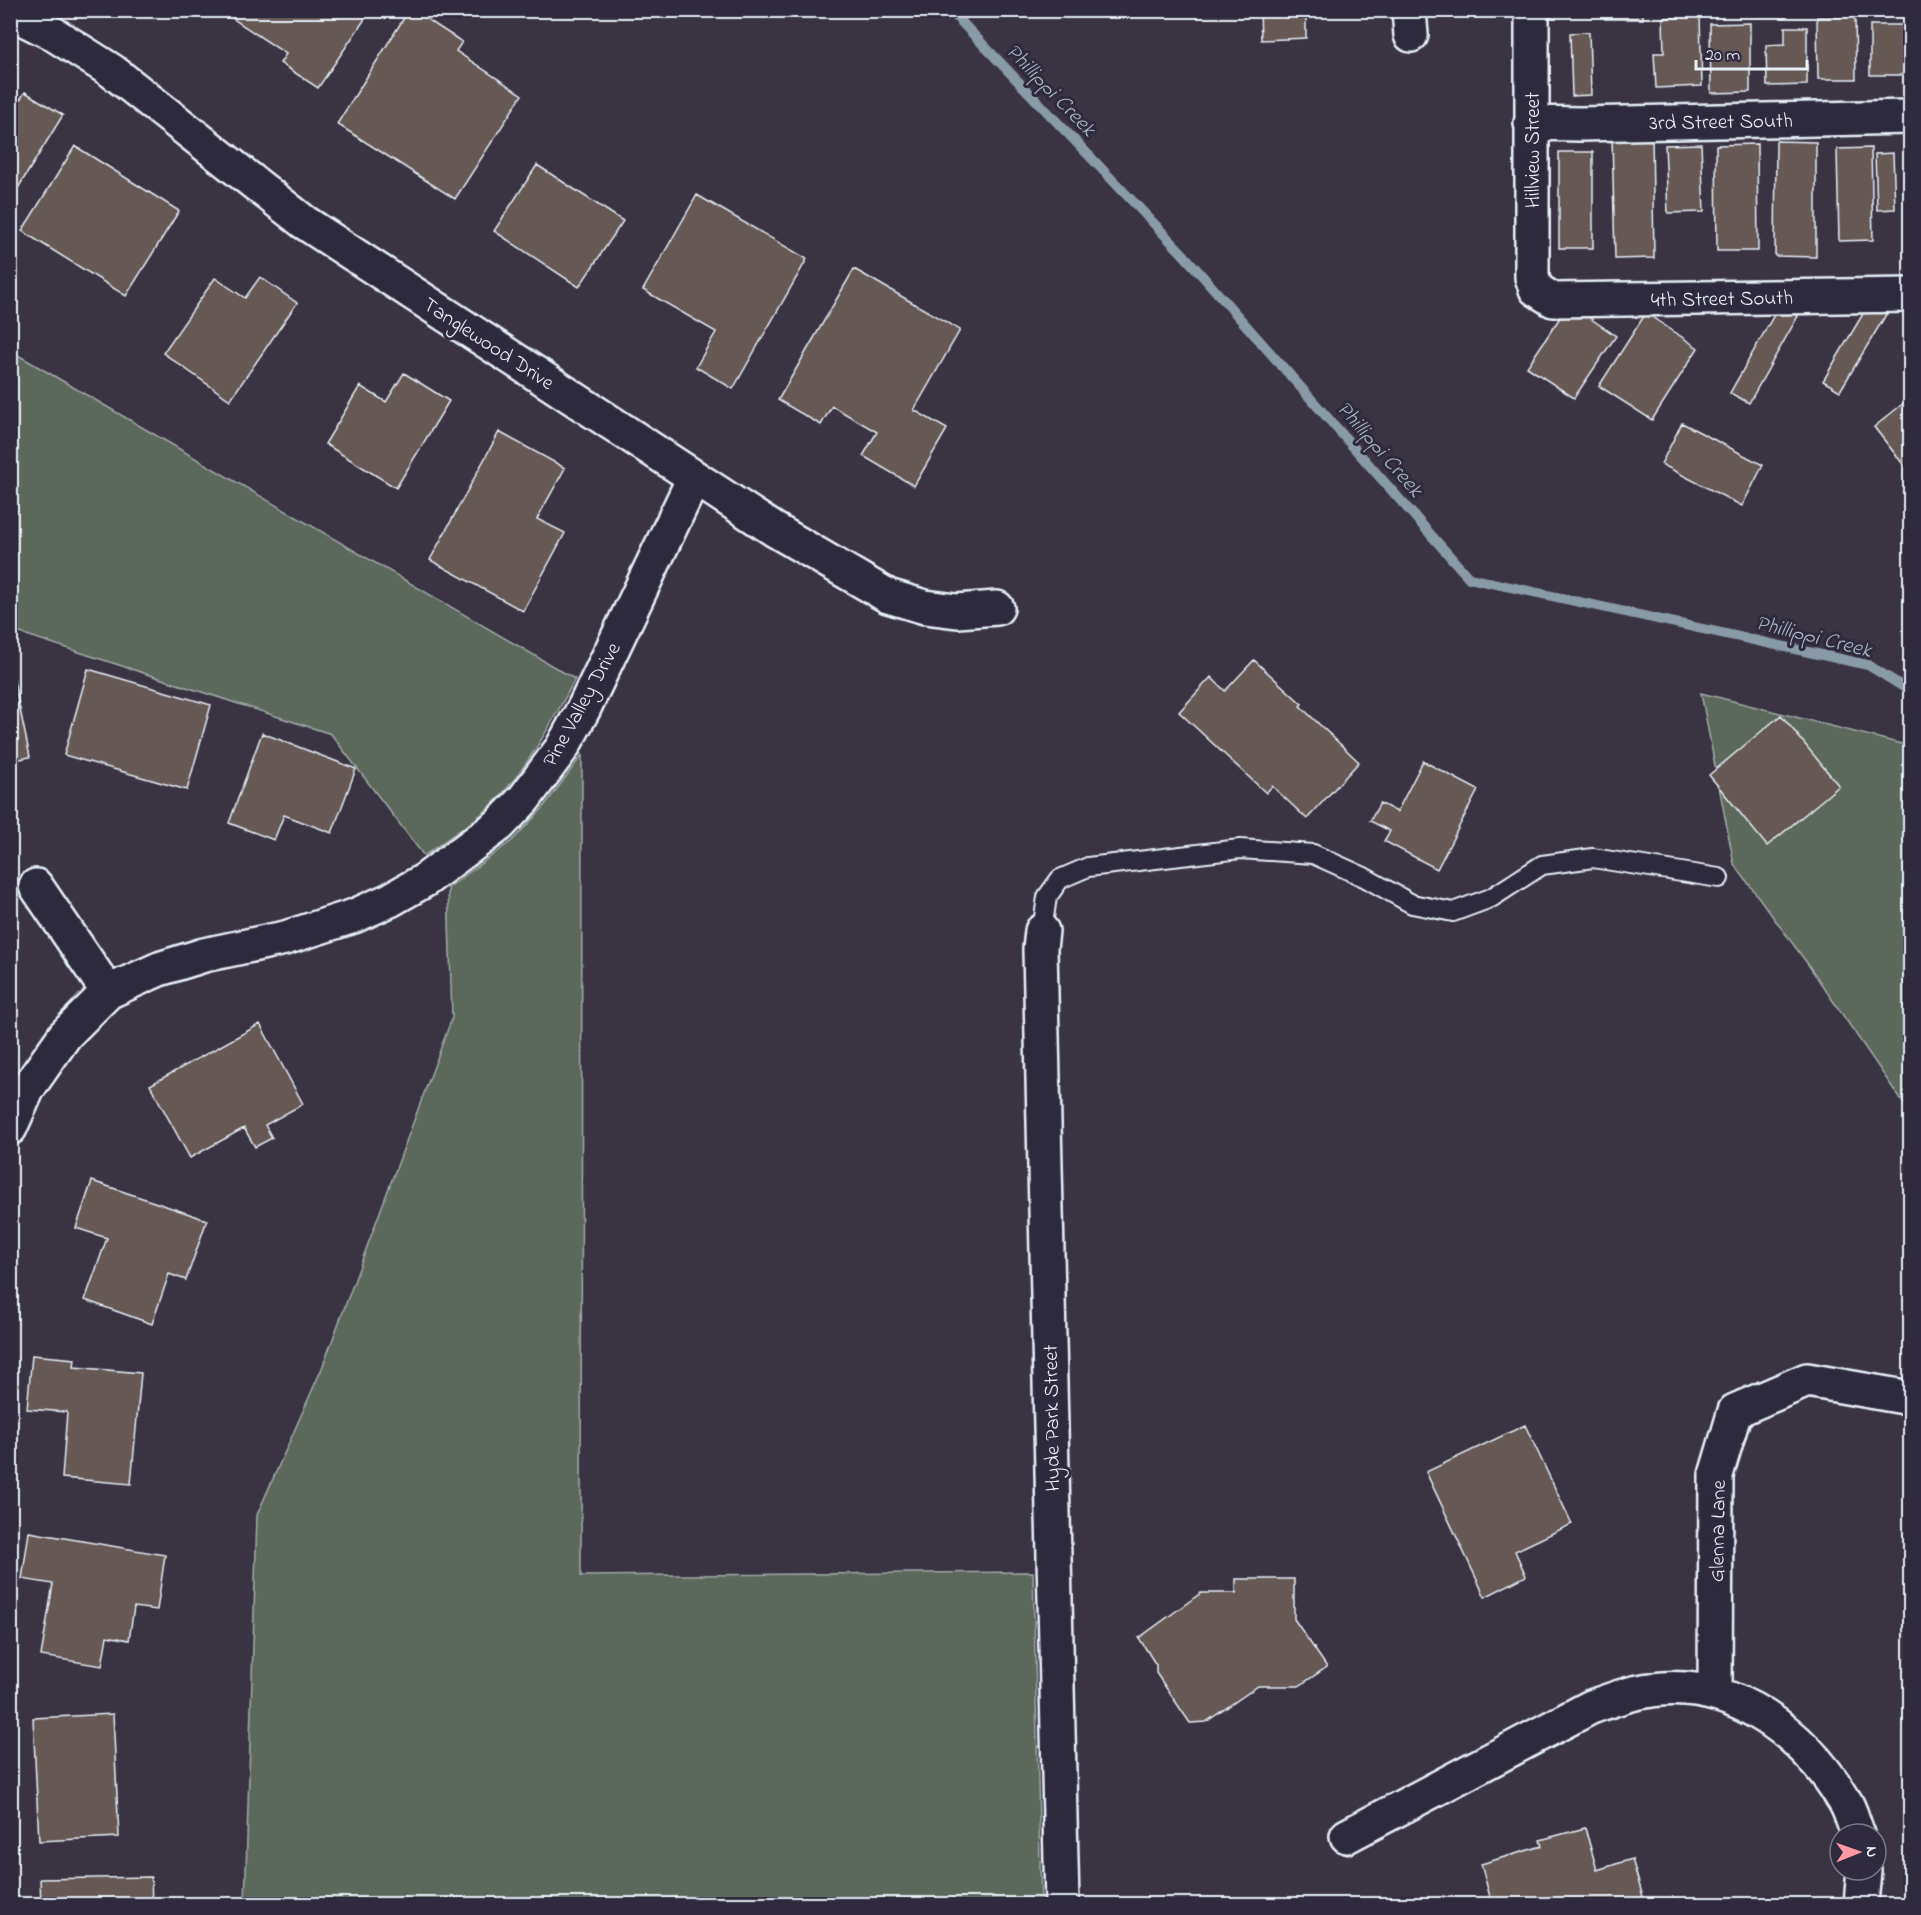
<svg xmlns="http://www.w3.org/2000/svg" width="1921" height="1915" font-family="'Indie Flower',sans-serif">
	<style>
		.green { fill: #5b675c; stroke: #a2acaa; stroke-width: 1.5 }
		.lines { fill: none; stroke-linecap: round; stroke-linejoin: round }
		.stream { stroke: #899ba6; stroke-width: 10 }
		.building { fill: #655955; stroke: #e8f1f8; stroke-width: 1.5 }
		.lane-casing { stroke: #e8f1f8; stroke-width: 22 }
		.street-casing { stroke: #e8f1f8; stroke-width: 38 }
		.lane { stroke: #2f2a3d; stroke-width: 18 }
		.street { stroke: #2f2a3d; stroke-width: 33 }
		.labels { text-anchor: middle; stroke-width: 6; stroke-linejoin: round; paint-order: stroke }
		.street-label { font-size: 21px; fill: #e8f1f8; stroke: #2f2a3d }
		.water-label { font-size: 22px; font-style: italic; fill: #a8b8c2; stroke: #2f2a3d }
	</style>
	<rect width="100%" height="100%" fill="#3a3342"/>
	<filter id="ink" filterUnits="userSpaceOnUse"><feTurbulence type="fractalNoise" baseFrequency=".0167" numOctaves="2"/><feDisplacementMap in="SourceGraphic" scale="12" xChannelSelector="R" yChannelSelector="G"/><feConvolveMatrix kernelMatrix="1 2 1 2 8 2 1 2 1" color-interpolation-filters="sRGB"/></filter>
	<g filter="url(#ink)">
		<path class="green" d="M11,351l564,328c-23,44 -53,100 -91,133 -19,16 -41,29 -60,44l-93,-122 -320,-104z
			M1701,693l209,53v367l-103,-150 -73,-99z
			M582,755l-1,821 452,-4 8,332h-796l12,-389 65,-147 130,-350 -4,-130 65,-48 29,-31z"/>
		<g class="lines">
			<path class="stream" d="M950,10l233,244 286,324 399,87 42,26"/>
		</g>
		<path class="building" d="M238,10h133l-53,78 -38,-25 6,-9 -54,-36z
			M409,10h4l49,32 -6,9 66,44 -67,104 -118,-75z
			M1260,10h46v28l-45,2z
			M1605,10h38v9h-38z
			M1754,10h34v6h-34z
			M1853,10h39v3h-39z
			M1700,17l2,69 -46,2 -2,-35h10l-1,-35z
			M1817,17h38l1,62h-38z
			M1750,23v69l-39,1 -1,-69z
			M1870,25h35v50h-35z
			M1785,27h22v58l-40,1 -1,-41 19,-1z
			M1589,32l2,63 -19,1 -2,-63z
			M25,92l38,23 -53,86v-86z
			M1910,132v59h-3l-2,-58z
			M1652,136l2,122 -39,1 -3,-122z
			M1776,141l40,1v115l-41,-1z
			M1701,144l3,68 -36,1 -3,-68z
			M1757,144l1,107h-41l-1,-106z
			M75,146l104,65 -53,85 -104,-65z
			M1871,148l2,92 -34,1 -2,-92z
			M1559,152h34v96h-34z
			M1893,153l2,56 -18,1 -2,-56z
			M537,165l86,56 -44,66 -85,-56z
			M697,195l110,64 -74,130 -37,-22 20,-35 -73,-42z
			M854,269l106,61 -46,80 33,19 -33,57 -51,-30 14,-24 -45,-26 -11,19 -43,-25z
			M260,277l37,26 -67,97 -67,-47 52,-75 30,20z
			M1870,302l17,11 -47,78 -17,-10z
			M1569,304l47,32 -42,62 -47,-31z
			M1779,306l19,10 -49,87 -19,-10z
			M1646,313l52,35 -46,72 -53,-34z
			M404,373l45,28 -53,87 -71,-44 35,-58 26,16z
			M1910,398v75l-36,-46z
			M1682,423l81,42 -21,41 -81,-42z
			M499,432l66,36 -28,51 28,14 -42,78 -93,-51z
			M1910,486v16l-7,-10z
			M1254,660l48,44 -2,2 59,56 -52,57 -35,-33 -6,7 -87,-81 32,-35 14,14z
			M10,662l20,95 -20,4z
			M88,669l123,36 -24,85 -123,-35z
			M1781,715l58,71 -72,60 -58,-71z
			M262,733l94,36 -24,64 -48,-18 -10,25 -45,-17z
			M1423,761l55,29 -41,79 -53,-28 6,-10 -20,-10 10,-18 17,9z
			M260,1024l43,80 -38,21 7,13 -17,9 -11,-19 -54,30 -40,-73z
			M92,1181l115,39 -21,60 -17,-6 -17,50 -67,-24 22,-62 -31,-10z
			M32,1355l43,4 -1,8 67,6 -10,111 -69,-6 5,-66 -40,-3z
			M1525,1425l47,99 -57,27 11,25 -41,21 -59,-125z
			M29,1532l136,23 -8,55 -23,-3 -5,33 -22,-4 -5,30 -61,-10 12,-72 -31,-5z
			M1236,1579h58v40l33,48 -28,19h-41l-52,36 -16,1 -34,-50v-8l-17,-27 62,-45h35z
			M113,1714l6,123 -80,4 -6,-123z
			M1585,1828l12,42 35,-11 13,45h-153l-11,-40 61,-18 -2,-6z
			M151,1877l1,27h-111l-1,-25z
			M1241,1898l2,6h-22z"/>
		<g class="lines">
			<defs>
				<path id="lane" d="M1042,931l5,-34 13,-18 28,-12 152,-18 73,5 51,23 48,27 41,8 38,-14 51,-33 51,-7 126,20"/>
				<path id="street" d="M1409,10l2,25
					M1532,10v267l4,12 17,11 357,-5
					M10,12l42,21 60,38 192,151 471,308 113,66 37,11 32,4 40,-3
					M1531,123l49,1 330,-7
					M36,886l72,106
					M1042,931l-2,18 22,955
					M10,1128l18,-40 37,-53 43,-43 51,-23 45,-14 81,-17 69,-22 36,-16 35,-20 74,-55 25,-26 38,-51 22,-40 110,-230
					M1715,1693l1,-218 19,-64 72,-31 103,18
					M1347,1836l244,-129c20,-7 40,-15 61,-17 81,-11 152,43 192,110 7,10 9,23 14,34
					M1861,1904l3,-34"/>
			</defs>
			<use href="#lane" class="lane-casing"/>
			<use href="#street" class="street-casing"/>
			<use href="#lane" class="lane"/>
			<use href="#street" class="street"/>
		</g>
	</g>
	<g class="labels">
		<g class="street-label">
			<text transform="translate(1721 121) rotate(-1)" y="7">3rd Street South</text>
			<text transform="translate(1532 150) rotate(-90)" y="7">Hillview Street</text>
			<text transform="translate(1722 298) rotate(-1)" y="7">4th Street South</text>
			<text transform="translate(489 343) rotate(33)" y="7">Tanglewood Drive</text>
			<text transform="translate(581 704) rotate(-61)" y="7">Pine Valley Drive</text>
			<text transform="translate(1051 1418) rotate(-91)" y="7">Hyde Park Street</text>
			<text transform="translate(1717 1531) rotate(-89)" y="7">Glenna Lane</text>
		</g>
		<g class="water-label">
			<text transform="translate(1052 89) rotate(46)" y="8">Phillippi Creek</text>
			<text transform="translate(1381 448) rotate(49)" y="8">Phillippi Creek</text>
			<text transform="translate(1814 635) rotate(14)" y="8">Phillippi Creek</text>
		</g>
	</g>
	<rect width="1921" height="1915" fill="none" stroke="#2f2a3d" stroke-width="36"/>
	<rect x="18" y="18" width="1885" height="1879" fill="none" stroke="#e8f1f8" stroke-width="2" filter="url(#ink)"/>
	<g transform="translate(1858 1852) rotate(89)"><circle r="28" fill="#2f2a3d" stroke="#797a88" stroke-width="1.5"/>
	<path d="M0-4.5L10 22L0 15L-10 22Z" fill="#ff9aa2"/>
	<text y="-9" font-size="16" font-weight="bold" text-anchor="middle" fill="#e8f1f8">N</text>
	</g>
	<path d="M1696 60v9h111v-9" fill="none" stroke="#e8f1f8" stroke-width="3"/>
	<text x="1705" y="60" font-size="18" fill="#e8f1f8" stroke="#2f2a3d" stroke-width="4.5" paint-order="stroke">20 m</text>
</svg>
